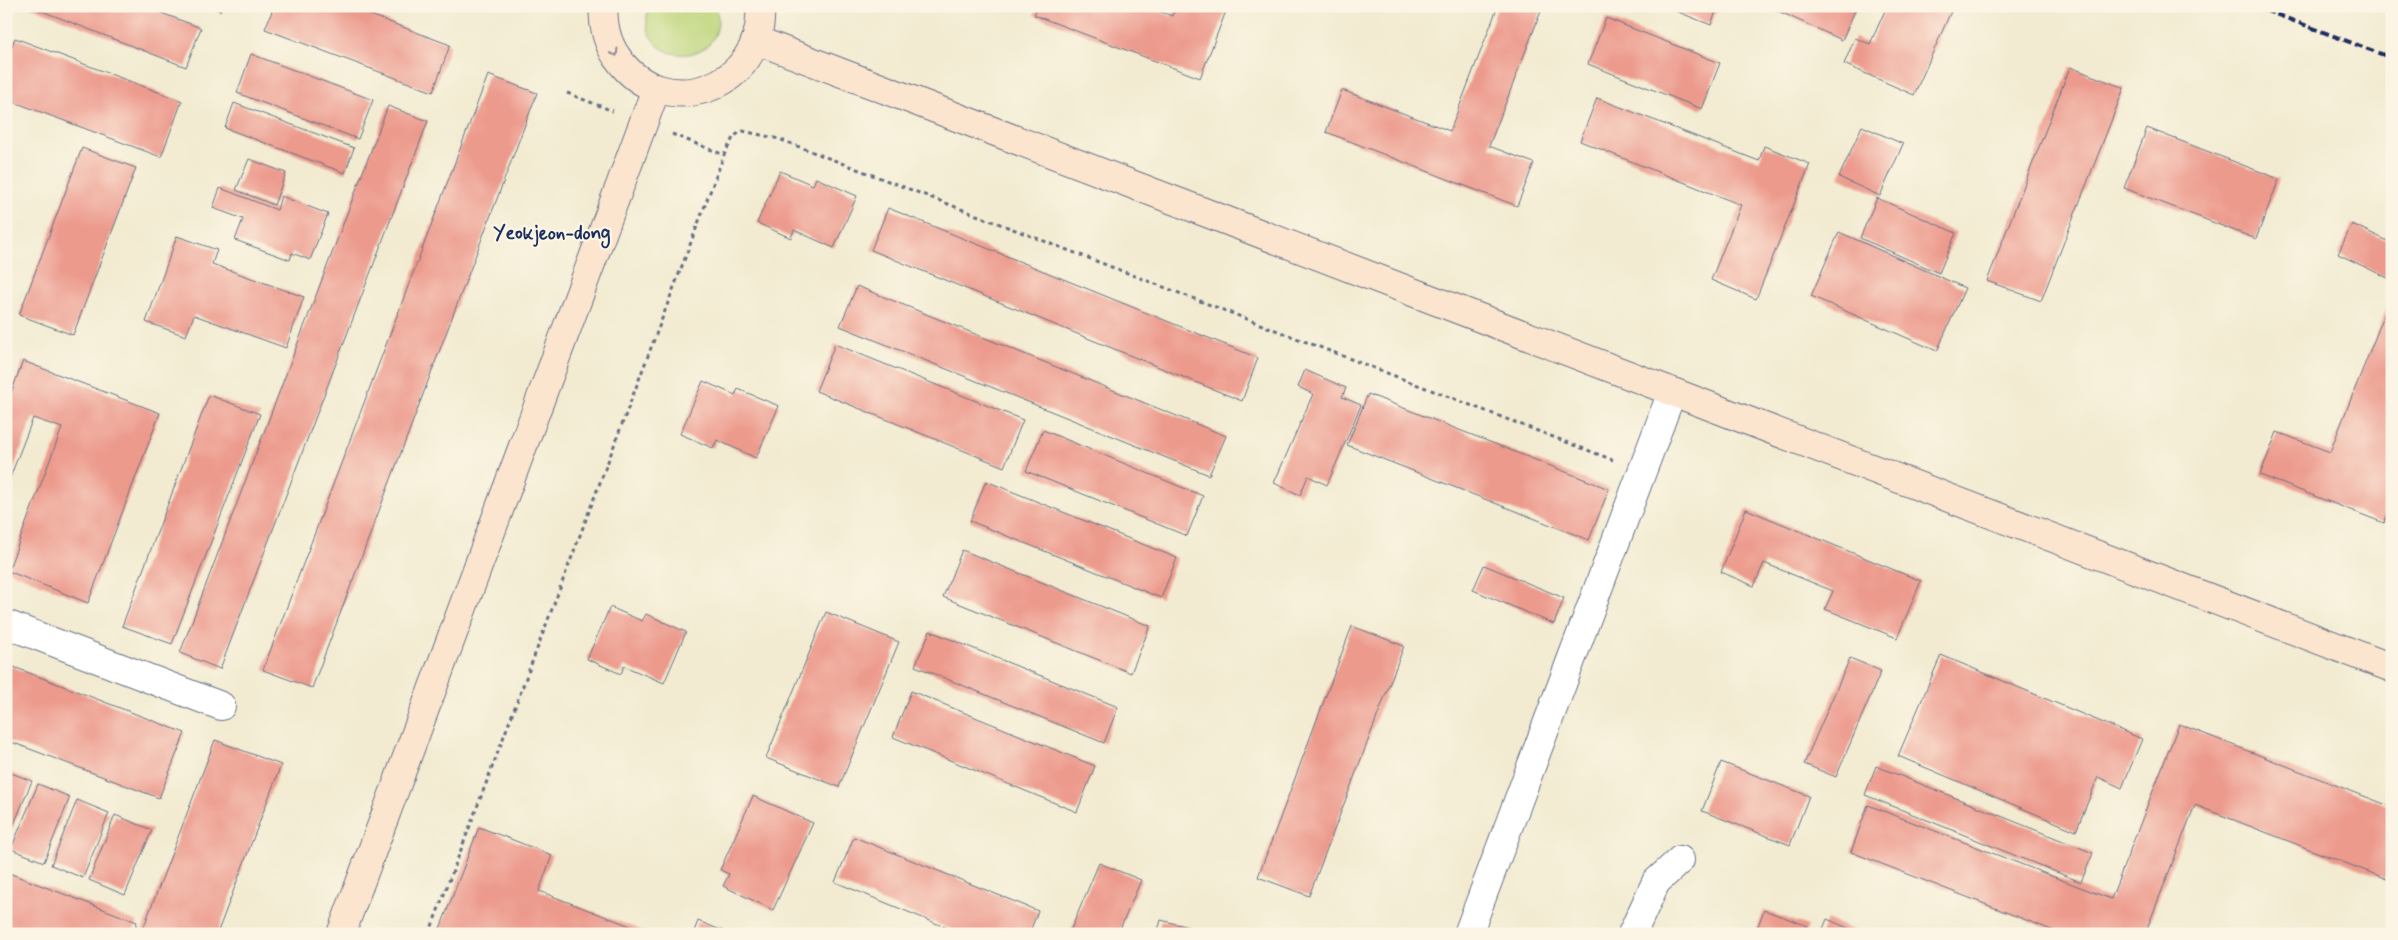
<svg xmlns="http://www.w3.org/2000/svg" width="2398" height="940" font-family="Mynerve,sans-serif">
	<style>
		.green { fill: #bed67b; stroke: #6c826c }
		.building { fill: #ec9a8c }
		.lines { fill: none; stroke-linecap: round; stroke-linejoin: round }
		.street-casing { stroke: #667186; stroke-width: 30 }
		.secondary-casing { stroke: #667186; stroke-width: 30 }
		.path { stroke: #667186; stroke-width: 3; stroke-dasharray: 4 4; stroke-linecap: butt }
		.street { stroke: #fff; stroke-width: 28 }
		.secondary { stroke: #fce5cf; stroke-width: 28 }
		.rail { stroke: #1b2f5e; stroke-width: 4; stroke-dasharray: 8 4; stroke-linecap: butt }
		.oneway { stroke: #8c8a96 }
		.labels { text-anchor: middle; stroke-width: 4.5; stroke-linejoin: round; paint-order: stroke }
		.quarter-label { font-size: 19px; font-weight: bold; fill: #1b2f5e; stroke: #fcf5e5 }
	</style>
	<rect width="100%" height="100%" fill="#fcf5e5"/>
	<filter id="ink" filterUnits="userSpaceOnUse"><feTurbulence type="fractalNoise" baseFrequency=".02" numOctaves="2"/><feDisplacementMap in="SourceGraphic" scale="10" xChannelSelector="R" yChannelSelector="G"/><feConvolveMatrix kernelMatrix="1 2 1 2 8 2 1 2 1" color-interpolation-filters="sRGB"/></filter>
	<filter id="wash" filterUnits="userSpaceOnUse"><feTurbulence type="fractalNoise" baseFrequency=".0096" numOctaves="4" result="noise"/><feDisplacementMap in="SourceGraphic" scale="20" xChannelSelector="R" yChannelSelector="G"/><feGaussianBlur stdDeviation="1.12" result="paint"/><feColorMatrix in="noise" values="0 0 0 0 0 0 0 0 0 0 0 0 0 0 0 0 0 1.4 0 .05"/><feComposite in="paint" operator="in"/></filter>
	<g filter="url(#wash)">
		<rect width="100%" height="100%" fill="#f2ebd1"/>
		<path class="green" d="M649,6h67c17,66 -85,63 -67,0z"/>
		<g id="blocks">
			<path class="building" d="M29,6h114l58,22 -15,39z
				M210,6h12l-2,5z
				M274,6h73l103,39 -17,47 -168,-63z
				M1038,6h108l26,10 4,-10h52l-28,72 -166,-63z
				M1498,6h45l-54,140 45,17 -17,43 -191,-74 16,-42 108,41z
				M1663,6h55l-7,19z
				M1767,6h90l-15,34z
				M1887,6l66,1 -39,88 -70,-31 11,-26 15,6z
				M1606,18l114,45 -18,46 -114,-45z
				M15,38l167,63 -21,56 -155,-58v-39z
				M251,54l122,46 -15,39 -121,-46z
				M2070,67l54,21 -83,213 -54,-20z
				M488,75l49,18 -225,595 -49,-18z
				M1597,98l162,63 5,-15 46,18 -54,135 -45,-19 30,-75 -161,-64z
				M234,103l120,45 -9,25 -120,-45z
				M388,106l40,15 -208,548 -40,-16z
				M1862,126l41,18 -23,52 -41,-19z
				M2147,128l132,51 -23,60 -132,-51z
				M82,148l54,20 -63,167 -54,-20z
				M249,159l37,14 -12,32 -38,-15z
				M780,171l33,14 3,-7 41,18 -23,52 -40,-18 -3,8 -34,-15z
				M220,188l57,22 4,-14 47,18 -18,46 -18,-7 -2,7 -55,-20 8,-21 -30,-11z
				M1877,198l79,35 -17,40 -79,-35z
				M888,208l370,150 -16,43 -371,-151z
				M2352,224l40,19v37l-54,-26z
				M1839,232l126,56 -28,63 -126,-55z
				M177,236l40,14 -5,14 92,33 -18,51 -92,-33 -8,21 -40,-14z
				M857,286l369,150 -17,39 -369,-149z
				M2392,295v208l-8,20 -124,-48 17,-43 53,20z
				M835,344l188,76 -19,47 -188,-76z
				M23,361l137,52 -72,190 -80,-32 54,-143 -29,-10 -27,70v-82z
				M1305,370l41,18 -4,9 19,8 -34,80 -19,-9 -8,19 -26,-12 39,-89 -15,-7z
				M703,381l32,14 3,-6 41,17 -23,52 -39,-18 -4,8 -33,-14z
				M1368,394l241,95 -20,51 -242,-95z
				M209,395l51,19 -88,230 -50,-18z
				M1043,430l160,66 -16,40 -161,-65z
				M986,481l191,77 -16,40 -191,-77z
				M1746,509l175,72 -24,57 -72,-29 8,-18 -69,-28 -10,23 -33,-14z
				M962,550l188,76 -19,47 -188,-76z
				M1484,565l80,33 -10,26 -81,-34z
				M610,607l32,14 4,-7 40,18 -22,51 -40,-17 -3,8 -34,-15z
				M826,612l73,30 -60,145 -73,-29z
				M1352,626l52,20 -95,250 -51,-19z
				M930,631l188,76 -14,36 -189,-77z
				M1941,655l201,84 -20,49 -24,-11 -22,54 -178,-75z
				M1850,658l31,13 -45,106 -32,-13z
				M6,664l179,69 -26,65 -153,-58z
				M911,691l184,75 -18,46 -184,-75z
				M2179,724l213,83v74l-197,-76 -50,129h-83l-211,-82 17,-47 243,94z
				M215,740l66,25 -64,169h-76z
				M1721,762l88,34 -19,49 -88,-34z
				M1876,766l217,87 -12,29 -216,-87z
				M6,771l26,10 -26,62z
				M38,784l32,13 -26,65 -33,-13z
				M753,796l60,27 -40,87 -50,-24 6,-12 -9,-4z
				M77,800l32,13 -26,65 -32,-13z
				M115,815l37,15 -27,65 -36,-15z
				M479,827l73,28 -13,36 112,43h-213z
				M854,837l184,74 -9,23h-67l-127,-52z
				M1099,863l42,17 -23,54h-49z
				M6,872l131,50 -4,12h-127z
				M1764,910l44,16 -3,8h-50z
				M1827,919l35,15h-41z
				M1161,920l50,13v1h-54z
				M698,921l33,13h-38z"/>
		</g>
	</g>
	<g filter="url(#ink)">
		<use href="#blocks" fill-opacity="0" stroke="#667186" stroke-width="1"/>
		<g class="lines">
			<defs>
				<path id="street" d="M6,624l215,82
					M1468,934l204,-542
					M1632,934l24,-52 24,-22"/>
				<path id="secondary" d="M604,6c-2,17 3,37 13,51 46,68 149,31 143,-51
					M756,40l1636,628
					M341,934l315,-845"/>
			</defs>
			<use href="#street" class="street-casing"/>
			<use href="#secondary" class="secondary-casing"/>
			<path class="path" d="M567,93l46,18
				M672,134l52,21
				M429,934l295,-779 10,-19 9,-5 36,8 834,321"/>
			<use href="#street" class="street"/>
			<use href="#secondary" class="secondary"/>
			<path class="rail" d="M2254,6l138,52"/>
		</g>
		<defs><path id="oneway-chevron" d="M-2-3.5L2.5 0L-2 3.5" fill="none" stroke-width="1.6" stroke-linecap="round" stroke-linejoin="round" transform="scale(1.25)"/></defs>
		<use class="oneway" href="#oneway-chevron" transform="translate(615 53) rotate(59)"/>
	</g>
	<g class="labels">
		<g class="quarter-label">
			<text x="552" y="239">Yeokjeon-dong</text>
		</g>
	</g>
	<rect width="2398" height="940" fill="none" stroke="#fcf5e5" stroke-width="25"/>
</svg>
